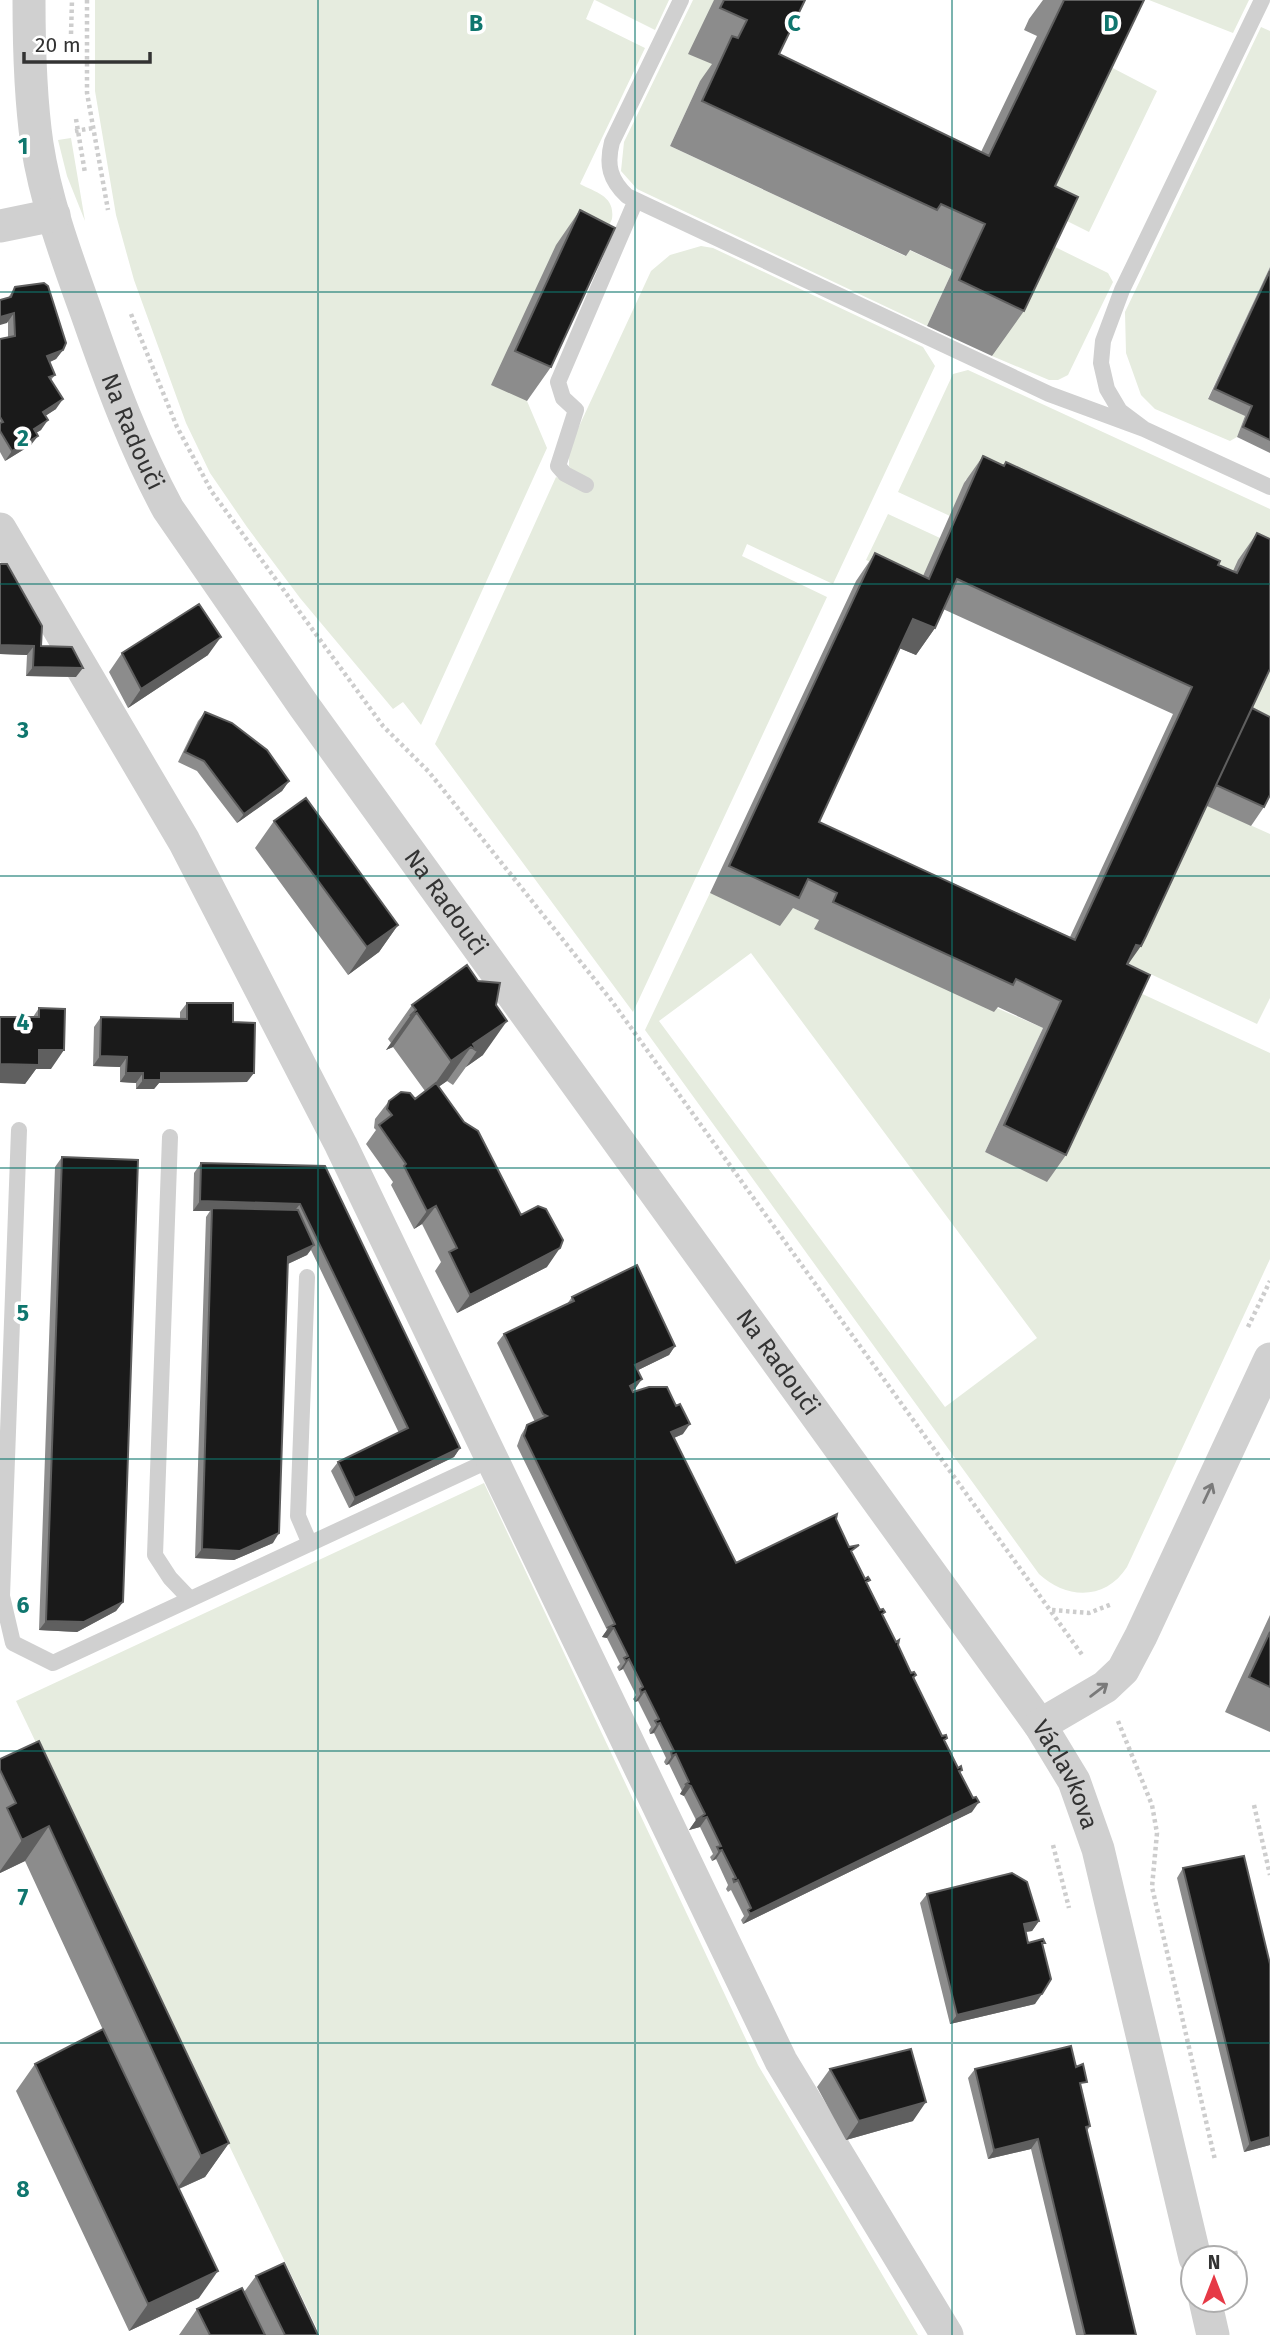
<svg xmlns="http://www.w3.org/2000/svg" width="1270" height="2335" font-family="'Fira Sans',sans-serif">
	<style>
		.green { fill: #e6ecdf; fill-rule: evenodd }
		.lines { fill: none; stroke-linecap: round; stroke-linejoin: round }
		.path { stroke: #cdcdcd; stroke-width: 4.5; stroke-dasharray: 3.5 3.5; stroke-linecap: butt }
		.service { stroke: #d0d0d0; stroke-width: 16 }
		.minor { stroke: #d0d0d0; stroke-width: 33 }
		.wall { fill: #8c8c8c; fill-rule: evenodd }
		.shaded-wall { fill: #5f5f5f }
		.building { fill: #1a1a1a; stroke: #5f5f5f; stroke-width: 2; fill-rule: evenodd }
		.oneway { stroke: #7a7a7a }
		.grid { fill: none; stroke: #0f766e; stroke-width: 2; stroke-opacity: 0.55 }
		.labels { text-anchor: middle; stroke-width: 7; stroke-linejoin: round; paint-order: stroke }
		.street-label { font-size: 24px; fill: #333; stroke: #fff }
		.grid-label { font-size: 23px; text-anchor: middle; font-weight: bold; fill: #0f766e; stroke: #fff; stroke-width: 7; stroke-linejoin: round; paint-order: stroke }
	</style>
	<rect width="100%" height="100%" fill="#fff"/>
	<path class="green" d="M95,0h499l-8,19 59,29 -65,136c17,9 35,12 32,35l-85,182 20,47 -126,277 -18,-23 -10,7 -93,-111 -53,-71 -37,-54 -24,-50 -52,-143 -18,-65 -21,-124z
		M595,0h74l-14,30z
		M693,0h21l1,65 -15,16 -30,65 235,110 4,-6 44,20 -26,56 -290,-137 -16,-18 3,-29z
		M1149,0h100l-16,33z
		M1261,27l9,4v236l-62,131 37,18 -8,21 -7,4 -75,-32 -14,-14 -15,-42 -1,-41z
		M1103,63l54,28 -68,141 -54,-27z
		M71,138l14,83 -18,-45 -9,-36z
		M1047,243l61,30 5,9 -45,93 -10,5h-9l-57,-24z
		M701,246l12,2 210,99 12,19 -102,218 -86,-40 -5,12 85,41 -194,415 -198,-268 121,-267 27,13 -14,-24v-18l82,-177 19,-16z
		M968,370l302,139v66l-52,25 -252,-121 -16,37 -52,-24 55,-118z
		M888,514l52,24 -20,47 -54,-25z
		M1270,655v87l-33,-16z
		M1201,803l69,31v164l-13,26 -130,-61z
		M710,893l79,13 30,14 -4,9 228,99 -58,124 63,29 88,-190 134,62v206l-143,308c-21,33 -60,33 -88,7l-394,-544zM751,953l286,385 -92,69 -286,-386z
		M484,1483l274,582 160,270h-598l-304,-634z"/>
	<g class="lines">
		<path class="path" d="M87,0v93l21,117
			M71,34l1,-34
			M76,119l9,54
			M75,131l18,-3
			M131,314l46,113 35,65 171,234 46,46 182,228 472,656
			M1248,1327l22,-46
			M1052,1610l37,3 23,-9
			M1118,1721l34,84 5,28 -5,54 63,273
			M1254,1805l16,70
			M1053,1845l16,63
			M1235,2251l9,35"/>
		<path class="service" d="M681,0l-69,142c-6,23 -2,38 15,54l422,198 95,35
			M1262,0l-140,290 -19,51 -2,22 6,26 13,22 24,18 126,58
			M586,485l-21,-11 -7,-8 18,-56 -13,-12 -5,-16 78,-182
			M19,1130l-17,466 11,47 40,20 439,-204
			M170,1137l-15,418 15,23 20,21
			M307,1277l-9,239 12,28"/>
		<g class="minor">
			<path id="s1" d="M29,0c0,48 1,96 8,144 9,59 31,117 51,173 23,66 47,131 80,192l136,197 736,1019 34,56 24,68 97,409"/>
			<path d="M0,226l54,-11"/>
			<path d="M0,529l184,312 157,304 440,916 166,274"/>
			<path d="M1040,1725l65,-38 18,-17 18,-34 129,-277"/>
			<path d="M1205,2300l8,35"/>
		</g>
	</g>
	<path class="wall" d="M714,0h91l-26,54 202,98 56,-116 -13,-6 5,-11 14,-19h101l-89,186 -31,125 -32,45 -65,-30 26,-56 -43,-20 -4,6 -236,-110 30,-65 12,-17 -24,-10z
		M580,210l-29,157 -24,34 -36,-16 65,-140z
		M1270,267v186l-33,-16 8,-21 -37,-17z
		M15,287l48,63 -7,9 -6,3 5,13 -4,5 5,29 -11,7 -4,14 -5,3 -5,12 -26,16 -5,-9v-113l8,-1v-40z
		M983,456l20,10 3,-4 227,109 5,-11 19,-27 -5,175 12,99 -13,19 -44,-20 -79,159 -62,190 -19,27 -62,-30 58,-124 -45,-21 -4,5 -180,-83 5,-9 -26,-12 -13,18 -70,-33 146,-312 19,-28 48,23 41,-93zM943,609l230,105 -103,223 -251,-115 81,-174 16,7 19,-27z
		M0,564l41,82 35,31 -50,-1 1,-21 -27,-1z
		M122,653l86,2 -80,53 -19,-36z
		M205,712l84,69 -7,10 -45,32 -40,-52 -19,-9 20,-41z
		M274,821l124,104 -19,27 -31,23 -93,-127z
		M187,1003l46,19 14,60 -88,1 -5,6h-18v-6l-16,-1v-15l-27,-1 1,-39 7,-10 79,2v-7z
		M412,1005l71,50 -17,12 -13,18 -6,-4 -9,6 109,180 -90,46 -22,-42 6,-9 -19,-38 -8,5 -23,-44 2,-3 -27,-38 10,-14 -2,-2 1,-9 14,-18 26,-2 10,-8 -32,-44 -7,3 5,-7 -3,-4z
		M39,1008l12,61h-15l-11,15 8,-67z
		M62,1157l61,445 -7,9 -39,21 -38,-2 16,-463z
		M201,1163l124,3 135,282 -6,9 -105,51 -18,-37 7,-9 61,-29 -88,-183 -4,5 -19,9 -15,279 -39,17 -39,-2 11,-341 4,-6h-17l1,-38z
		M572,1297l103,49 -6,9 -31,15 -3,19 -3,1 51,44 -9,4 62,125 100,-44 75,154 5,2 -2,4 44,89 4,2 -2,3 12,39 -229,112 -2,-4 3,-4 -13,-26 -3,2 -2,-3 2,-4 -12,-26 -4,2 -2,-4 3,-3 -13,-27 -11,3 7,-10 -12,-24 -4,-2 2,-3 -13,-27 -3,1 -2,-3 2,-4 -12,-25 -4,1 -1,-4 2,-3 -13,-26 -3,1 -2,-3 3,-4 -13,-26 -4,2 -2,-4 3,-3 -13,-26 -5,-1 5,-7 -90,-184 4,-11 6,-10 8,-3 -38,-79 7,-9 63,-30z
		M1270,1615v117l-45,-20z
		M39,1741l190,402 -24,34 -26,12 20,109 -70,33 -113,-240 19,-27 68,-34 -78,-169 -25,12v-114z
		M1183,1868l87,277 -26,7 -67,-274z
		M927,1894l112,27 -7,10 -6,1 2,11 14,3 -7,58 -85,20 -30,-121z
		M830,2069l83,52 -67,19 -29,-53z
		M975,2069l107,20 8,37 -3,5 49,204h-60l-45,-186 -43,10 -20,-81z
		M256,2276l62,59h-139l18,-26 47,-17z"/>
	<path class="shaded-wall" d="M14,313l-7,10 -7,2v-8z
		M63,350l-7,9 -15,7 6,-10z
		M63,399l-7,10 -20,13 7,-10z
		M48,420l-7,10 -14,8 7,-9z
		M38,436l-7,9 -26,16 7,-10z
		M913,619l22,9 -19,27 -22,-9z
		M221,637l-13,18 -80,53 13,-19z
		M0,645l34,1 -7,9 -27,-1z
		M33,667l50,1 -7,9 -50,-1z
		M289,781l-7,10 -45,32 7,-9z
		M398,925l-19,27 -31,23 19,-28z
		M1136,945l5,1 -19,27z
		M417,1013l-24,34 -7,3 24,-34z
		M507,1021l-24,34 -17,12 11,-16 -4,-7z
		M471,1047l-24,34 -20,14 24,-34z
		M39,1050h25l-13,19h-15l-11,15 -25,-1v-19z
		M100,1056l27,1 -7,10 -27,-1z
		M126,1073h17l-7,10 -16,-1z
		M161,1073h93l-7,9 -88,1 -5,6h-18l7,-9z
		M200,1201l100,3 -7,9 -81,-5 -2,3h-17z
		M436,1206l-14,18 -8,5 13,-18z
		M314,1245l-7,10 -26,12 7,-10z
		M560,1248l-13,19 -90,46 13,-18z
		M675,1346l-6,9 -41,20 7,-10z
		M642,1379l-7,10 -12,6 7,-9z
		M690,1424l-7,10 -19,8 7,-10z
		M460,1448l-6,9 -105,51 6,-10z
		M279,1533l-6,10 -39,17 -39,-2 7,-9z
		M123,1602l-7,9 -39,21 -38,-2 7,-9z
		M609,1627l5,1 -7,10 -5,-1z
		M629,1659l-6,10 -4,2 7,-10z
		M645,1691l-7,10 -3,1 6,-9z
		M660,1723l-6,10 -4,1 7,-10z
		M676,1754l-7,10 -3,1 6,-9z
		M686,1784l5,2 -7,10 -4,-2z
		M979,1802l-7,10 -229,112 7,-10z
		M707,1817l-7,10 -11,3 7,-10z
		M49,1826l-24,35 -25,12v-2l22,-31z
		M722,1850l-6,9 -4,2 7,-10z
		M1039,1921l-7,10 -15,2 7,-9z
		M1042,1994l-7,10 -85,20 7,-9z
		M926,2102l-13,19 -67,19 13,-19z
		M1270,2137v8l-26,7 6,-9z
		M1038,2139l-7,10 -43,10 6,-9z
		M229,2143l-24,34 -29,13 25,-34z
		M218,2271l-19,27 -70,33 19,-27z"/>
	<path class="building" d="M724,0h81l-26,54 210,102 75,-156h80l-89,186 23,11 -54,114 -65,-31 26,-56 -44,-20 -4,6 -235,-109 30,-65 6,2 9,-18 -27,-12z
		M580,210l35,18 -64,139 -36,-16z
		M1270,271v169l-27,-13 9,-21 -37,-17z
		M44,283l4,3 18,57 -3,7 -16,6 8,19 -6,2 14,22 -20,13 5,8 -14,9 4,7 -26,15 -12,-20v-8l3,-1 -3,-5v-78l15,-3 -1,-23 -14,4v-17l11,-3 4,-10z
		M983,456l21,10 2,-4 214,99 -2,4 19,8 20,-40 13,6v130l-124,267 -5,10 -5,-1 -9,19 23,11 -84,180 -62,-30 57,-124 -45,-22 -3,6 -180,-83 4,-9 -29,-14 -9,19 -70,-32 146,-313 54,26zM957,579l235,108 -117,253 -256,-118 94,-203 22,9z
		M0,564h7l35,62 -1,20 31,1 11,21 -50,-1 1,-21 -34,-1z
		M199,604l22,33 -80,52 -19,-36z
		M1252,708l18,9v78l-6,12 -48,-22z
		M205,712l27,11 35,27 22,31 -45,33 -40,-53 -19,-9z
		M306,798l92,127 -31,22 -93,-126z
		M467,965l11,16 22,2 -4,22 11,16 -34,23 4,7 -6,-4 -20,14 -34,-48 -7,3 6,-6 -4,-5z
		M187,1003h46v19l22,1 -1,50h-93v7h-18v-7h-17l1,-16 -27,-1 1,-39 86,2z
		M39,1008l26,1 -1,41h-25v15l-39,-1v-47h39z
		M436,1083l28,39 14,9 43,84 17,-9 8,3 17,31 -3,8 -90,47 -21,-43 8,-4 -21,-42 -9,5 -23,-45 2,-2 -27,-39 13,-10 -5,-6 2,-8 12,-9 9,1 5,6z
		M62,1157l76,3 -15,442 -39,20 -38,-1z
		M201,1163l124,3 135,282 -105,50 -17,-36 70,-34 -108,-224 -100,-3z
		M212,1208l86,2 16,35 -26,12 -9,276 -39,18 -38,-2z
		M637,1265l38,81 -40,19 7,14 -12,7 3,6 16,-5h18l9,19 4,-2 10,20 -19,8 65,131 101,-49 -1,5 13,28 10,-2 -8,6 14,28 3,-2 2,3 -4,2 14,28 3,-1 2,3 -3,2 14,28 3,-2 -1,5 13,28 3,-1 2,3 -3,2 29,59 4,-1 1,3 -3,2 14,28 3,-2 1,4 -3,1 14,27 3,-1 3,5 -229,112 -2,-4 3,-2 -13,-28 -4,2 -1,-3 3,-1 -14,-28 -3,1 -2,-4 4,-1 -14,-29 -11,3 9,-6 -14,-28 -5,-2 3,-2 -13,-28 -4,2 -1,-4 3,-1 -14,-28 -3,1 -2,-3 4,-2 -14,-28 -4,2 -1,-4 3,-2 -14,-28 -3,2 -2,-3 4,-2 -14,-28 -5,-1 6,-3 -91,-188 3,-11 20,-9 -4,-2 -39,-80 61,-29 9,-4 -2,-4z
		M1270,1632v55l-21,-10z
		M39,1741l190,402 -28,13 -152,-330 -27,14 -15,-32 9,-5 -16,-33v-11z
		M1244,1856l26,108v173l-20,6 -67,-275z
		M1012,1873l15,9 12,39 -15,3 4,19 15,-4 2,4h-3l9,36 -9,15 -85,21 -30,-121z
		M103,2029l115,242 -70,33 -113,-240z
		M1071,2046l5,21 7,-3 4,18 -7,1 10,43 -4,1 50,208h-51l-47,-196 -44,11 -19,-81z
		M911,2049l15,53 -67,19 -29,-52z
		M284,2263l34,72h-33l-29,-59z
		M242,2288l23,47h-55l-13,-26z"/>
	<defs><path id="oneway-shaft" d="M-6 0H5M1.5-3L5.5 0L1.5 3" fill="none" stroke-width="1.6" stroke-linecap="round" stroke-linejoin="round" transform="scale(1.75)"/></defs>
	<g class="oneway">
		<use href="#oneway-shaft" transform="translate(1208 1493) rotate(-65)"/>
		<use href="#oneway-shaft" transform="translate(1099 1690) rotate(-37)"/>
	</g>
	<path class="grid" d="M318,0v2335M635,0v2335M952,0v2335M0,292h1270M0,584h1270M0,876h1270M0,1168h1270M0,1459h1270M0,1751h1270M0,2043h1270"/>
	<g class="labels">
		<g class="street-label">
			<text dy="8" stroke="none"><textPath href="#s1" startOffset="448">Na Radouči</textPath></text>
			<text dy="8" stroke="none"><textPath href="#s1" startOffset="1015">Na Radouči</textPath></text>
			<text dy="8" stroke="none"><textPath href="#s1" startOffset="1582">Na Radouči</textPath></text>
			<text dy="8" stroke="none"><textPath href="#s1" startOffset="2086">Václavkova</textPath></text>
		</g>
	</g>
	<g class="grid-label">
		<text x="476" y="31">B</text>
		<text x="794" y="31">C</text>
		<text x="1111" y="31">D</text>
		<text x="23" y="154">1</text>
		<text x="23" y="446">2</text>
		<text x="23" y="738">3</text>
		<text x="23" y="1030">4</text>
		<text x="23" y="1321">5</text>
		<text x="23" y="1613">6</text>
		<text x="23" y="1905">7</text>
		<text x="23" y="2197">8</text>
	</g>
	<g transform="translate(1214 2279)"><circle r="33" fill="#ffffff" stroke="#adadad" stroke-width="2"/>
	<path d="M0-5L12 26L0 18L-12 26Z" fill="#e63946"/>
	<text y="-10" font-size="19" font-weight="bold" text-anchor="middle" fill="#333333">N</text>
	</g>
	<path d="M24 52v10h126v-10" fill="none" stroke="#333333" stroke-width="3.5"/>
	<text x="35" y="52" font-size="21" fill="#333333" stroke="#ffffff" stroke-width="5" paint-order="stroke">20 m</text>
</svg>
